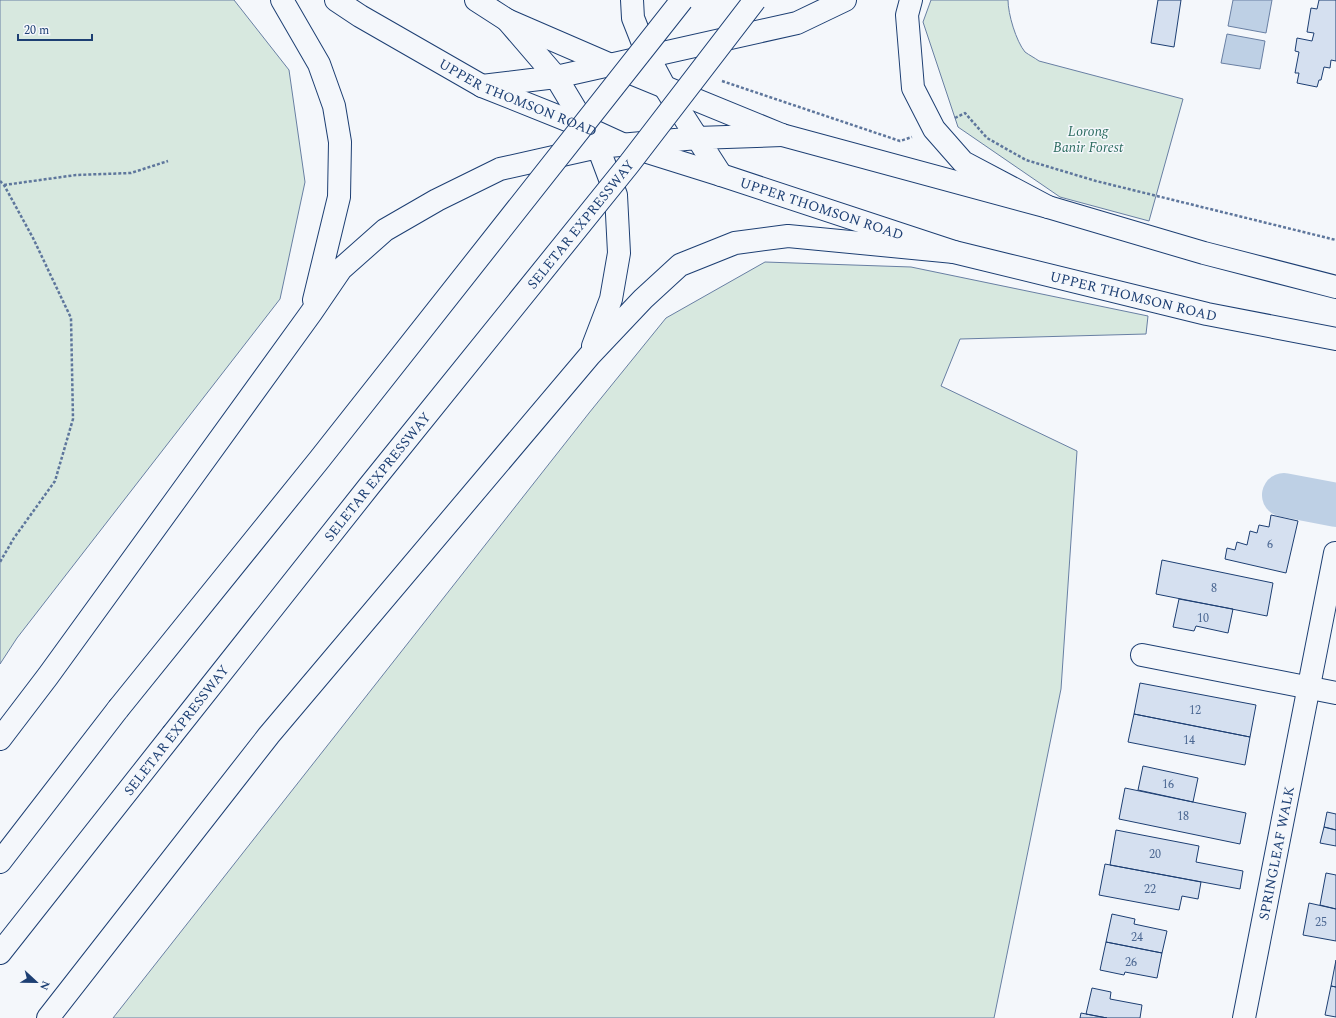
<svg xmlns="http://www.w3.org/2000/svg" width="1336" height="1018" font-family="Spectral,serif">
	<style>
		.green { fill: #d7e8df; stroke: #687fa3 }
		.water { fill: #bed0e5; stroke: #687fa3 }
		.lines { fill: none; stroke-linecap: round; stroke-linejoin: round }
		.river { stroke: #bed0e5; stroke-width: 44 }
		.building { fill: #d5e0f0; stroke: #1d3f73 }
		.minor-casing { stroke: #1d3f73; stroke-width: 24 }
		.major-casing { stroke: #1d3f73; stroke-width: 24 }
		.highway-casing { stroke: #1d3f73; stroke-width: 24 }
		.path { stroke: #5e769c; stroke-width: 2.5; stroke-dasharray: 3 2; stroke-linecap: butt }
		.minor { stroke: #f4f7fb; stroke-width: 22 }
		.major { stroke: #f4f7fb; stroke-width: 22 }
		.highway { stroke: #f4f7fb; stroke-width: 22 }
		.highway-bridge-casing { stroke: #1d3f73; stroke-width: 24; stroke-linecap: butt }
		.highway-bridge { stroke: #f4f7fb; stroke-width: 22 }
		.labels { text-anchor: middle; stroke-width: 3; stroke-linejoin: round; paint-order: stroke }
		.number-label { font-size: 12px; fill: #4b6792 }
		.street-label { font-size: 14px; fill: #1d3f73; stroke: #f4f7fb }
		.park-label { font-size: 14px; font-style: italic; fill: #2c6c60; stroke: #f4f7fb }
	</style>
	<rect width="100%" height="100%" fill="#f4f7fb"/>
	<path class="green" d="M0,0h234l55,70 16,112 -25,117 -263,339 -17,26z
		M931,0h77c0,14 8,41 17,52 4,3 10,6 14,9l144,38 -34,122 -89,-24 -102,-70 -35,-105z
		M765,262l146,5 237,49 -2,18 -186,5 -19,47 136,65 -16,238 -67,329h-881l476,-605 77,-95z"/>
	<path class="water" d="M1233,0h39l-6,33 -38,-7z
		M1227,34l38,7 -5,28 -39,-6z"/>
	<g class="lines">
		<path class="river" d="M1284,495l52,10"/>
	</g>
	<path class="building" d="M1158,0h23l-7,47 -23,-4z
		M1319,0h17v61l-5,-1 -1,8 -6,-1 -3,13h-2l-2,7 -20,-4 2,-10h-4l4,-21 -4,-1 2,-13 15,3 2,-8 -7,-1 4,-24 6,1z
		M1271,515l27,6 -12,52 -61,-14 2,-11 8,2 2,-8 10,3 3,-14 7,2 2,-8 10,2z
		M1162,560l111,23 -6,33 -111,-22z
		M1179,599l54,10 -5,24 -32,-7 -2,5 -21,-4z
		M1140,683l116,22 -6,32 -116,-23z
		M1134,714l116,23 -5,28 -117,-23z
		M1143,766l55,12 -5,24 -55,-12z
		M1125,788l121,25 -6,31 -121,-25z
		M1327,812l9,2v16l-12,-3z
		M1324,827l12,3v16l-16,-3z
		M1116,830l83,16 -3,16 47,9 -3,18 -130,-24z
		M1105,864l96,18 -3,17 -16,-3 -3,14 -80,-15z
		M1326,873l10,2v34l-16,-4z
		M1309,903l27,6v32l-33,-6z
		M1112,914l23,5 -1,5 33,7 -5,22 -56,-11z
		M1106,942l56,11 -5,25 -32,-6 -1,3 -24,-5z
		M1336,960v27l-5,-1z
		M1331,986l5,1v30l-11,-2z
		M1092,988l19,4 -1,7 32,6 -2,13h-33l-21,-4z
		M1081,1013l5,1 21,4h-27z"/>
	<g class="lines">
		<defs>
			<g id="minor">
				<path d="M1142,655l194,38"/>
				<path id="s1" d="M1244,1018l91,-465"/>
			</g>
			<g id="major">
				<path id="s2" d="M336,0l24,16 122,70 105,42 35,16 99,31 233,77 253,62 129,25"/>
				<path d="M476,0l31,20 104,45 171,70 266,72 156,46 132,34"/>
			</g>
			<path id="highway" d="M282,0l37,64 15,42 6,36 -1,55 -25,103
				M632,0l1,18 15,38 16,30 57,89
				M911,0l-4,15 6,73 21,41 29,33 85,45
				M507,20l49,57 42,70 18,48 3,58 -8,46 -18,47
				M482,86l74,-9 241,-54 48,-23
				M0,739l48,-63 132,-182 131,-181 30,-44 44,-39 52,-30 63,-31 98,-22 99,-9 85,-3
				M0,862l118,-153
				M0,953l172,-218
				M48,1018l221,-283 321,-380 53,-56 37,-34 55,-22 53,-7 166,16"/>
		</defs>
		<use href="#minor" class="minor-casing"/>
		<use href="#major" class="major-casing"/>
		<use href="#highway" class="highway-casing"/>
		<path class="path" d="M722,81l178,60 12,-4
			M955,118l10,-5 22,25 39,22 70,21 240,59
			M0,181l4,4 29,53 38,80 2,101 -18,62 -41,57 -14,24
			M4,185l72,-10 55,-2 37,-12"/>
		<use href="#minor" class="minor"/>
		<use href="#major" class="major"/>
		<use href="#highway" class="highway"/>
		<defs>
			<g id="highway-bridge">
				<path d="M118,709l201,-249 363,-460"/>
				<path id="s3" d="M172,735l198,-250 259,-321 126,-164"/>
			</g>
		</defs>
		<use href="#highway-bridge" class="highway-bridge-casing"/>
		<use href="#highway-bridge" class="highway-bridge"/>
	</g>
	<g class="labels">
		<g class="number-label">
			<text x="1270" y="548">6</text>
			<text x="1214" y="592">8</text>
			<text x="1203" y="622">10</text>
			<text x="1195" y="714">12</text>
			<text x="1189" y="744">14</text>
			<text x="1168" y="788">16</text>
			<text x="1183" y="820">18</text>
			<text x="1155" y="858">20</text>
			<text x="1150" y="893">22</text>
			<text x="1321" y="926">25</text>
			<text x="1137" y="941">24</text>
			<text x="1131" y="966">26</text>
		</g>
		<g class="street-label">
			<text dy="5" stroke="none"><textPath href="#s2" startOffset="207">UPPER THOMSON ROAD</textPath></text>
			<text dy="5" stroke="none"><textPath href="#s2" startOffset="531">UPPER THOMSON ROAD</textPath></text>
			<text dy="5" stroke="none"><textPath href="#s3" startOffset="654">SELETAR EXPRESSWAY</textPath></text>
			<text dy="5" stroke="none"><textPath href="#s2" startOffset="855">UPPER THOMSON ROAD</textPath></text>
			<text dy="5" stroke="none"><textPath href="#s3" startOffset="330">SELETAR EXPRESSWAY</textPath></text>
			<text transform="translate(176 730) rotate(-52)" y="5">SELETAR EXPRESSWAY</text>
			<text dy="5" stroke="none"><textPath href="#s1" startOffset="168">SPRINGLEAF WALK</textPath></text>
		</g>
		<g class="park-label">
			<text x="1088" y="136">Lorong<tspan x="1088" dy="16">Banir Forest</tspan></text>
		</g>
	</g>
	<g transform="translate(36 982) rotate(112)" stroke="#f4f7fb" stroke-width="3" paint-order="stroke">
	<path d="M0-3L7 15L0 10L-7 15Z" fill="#1d3f73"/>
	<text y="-6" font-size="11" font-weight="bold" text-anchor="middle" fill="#1d3f73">N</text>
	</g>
	<path d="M18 34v6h74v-6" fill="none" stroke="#1d3f73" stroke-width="2"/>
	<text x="24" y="34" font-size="12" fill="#1d3f73" stroke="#f4f7fb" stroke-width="3" paint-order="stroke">20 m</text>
</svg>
